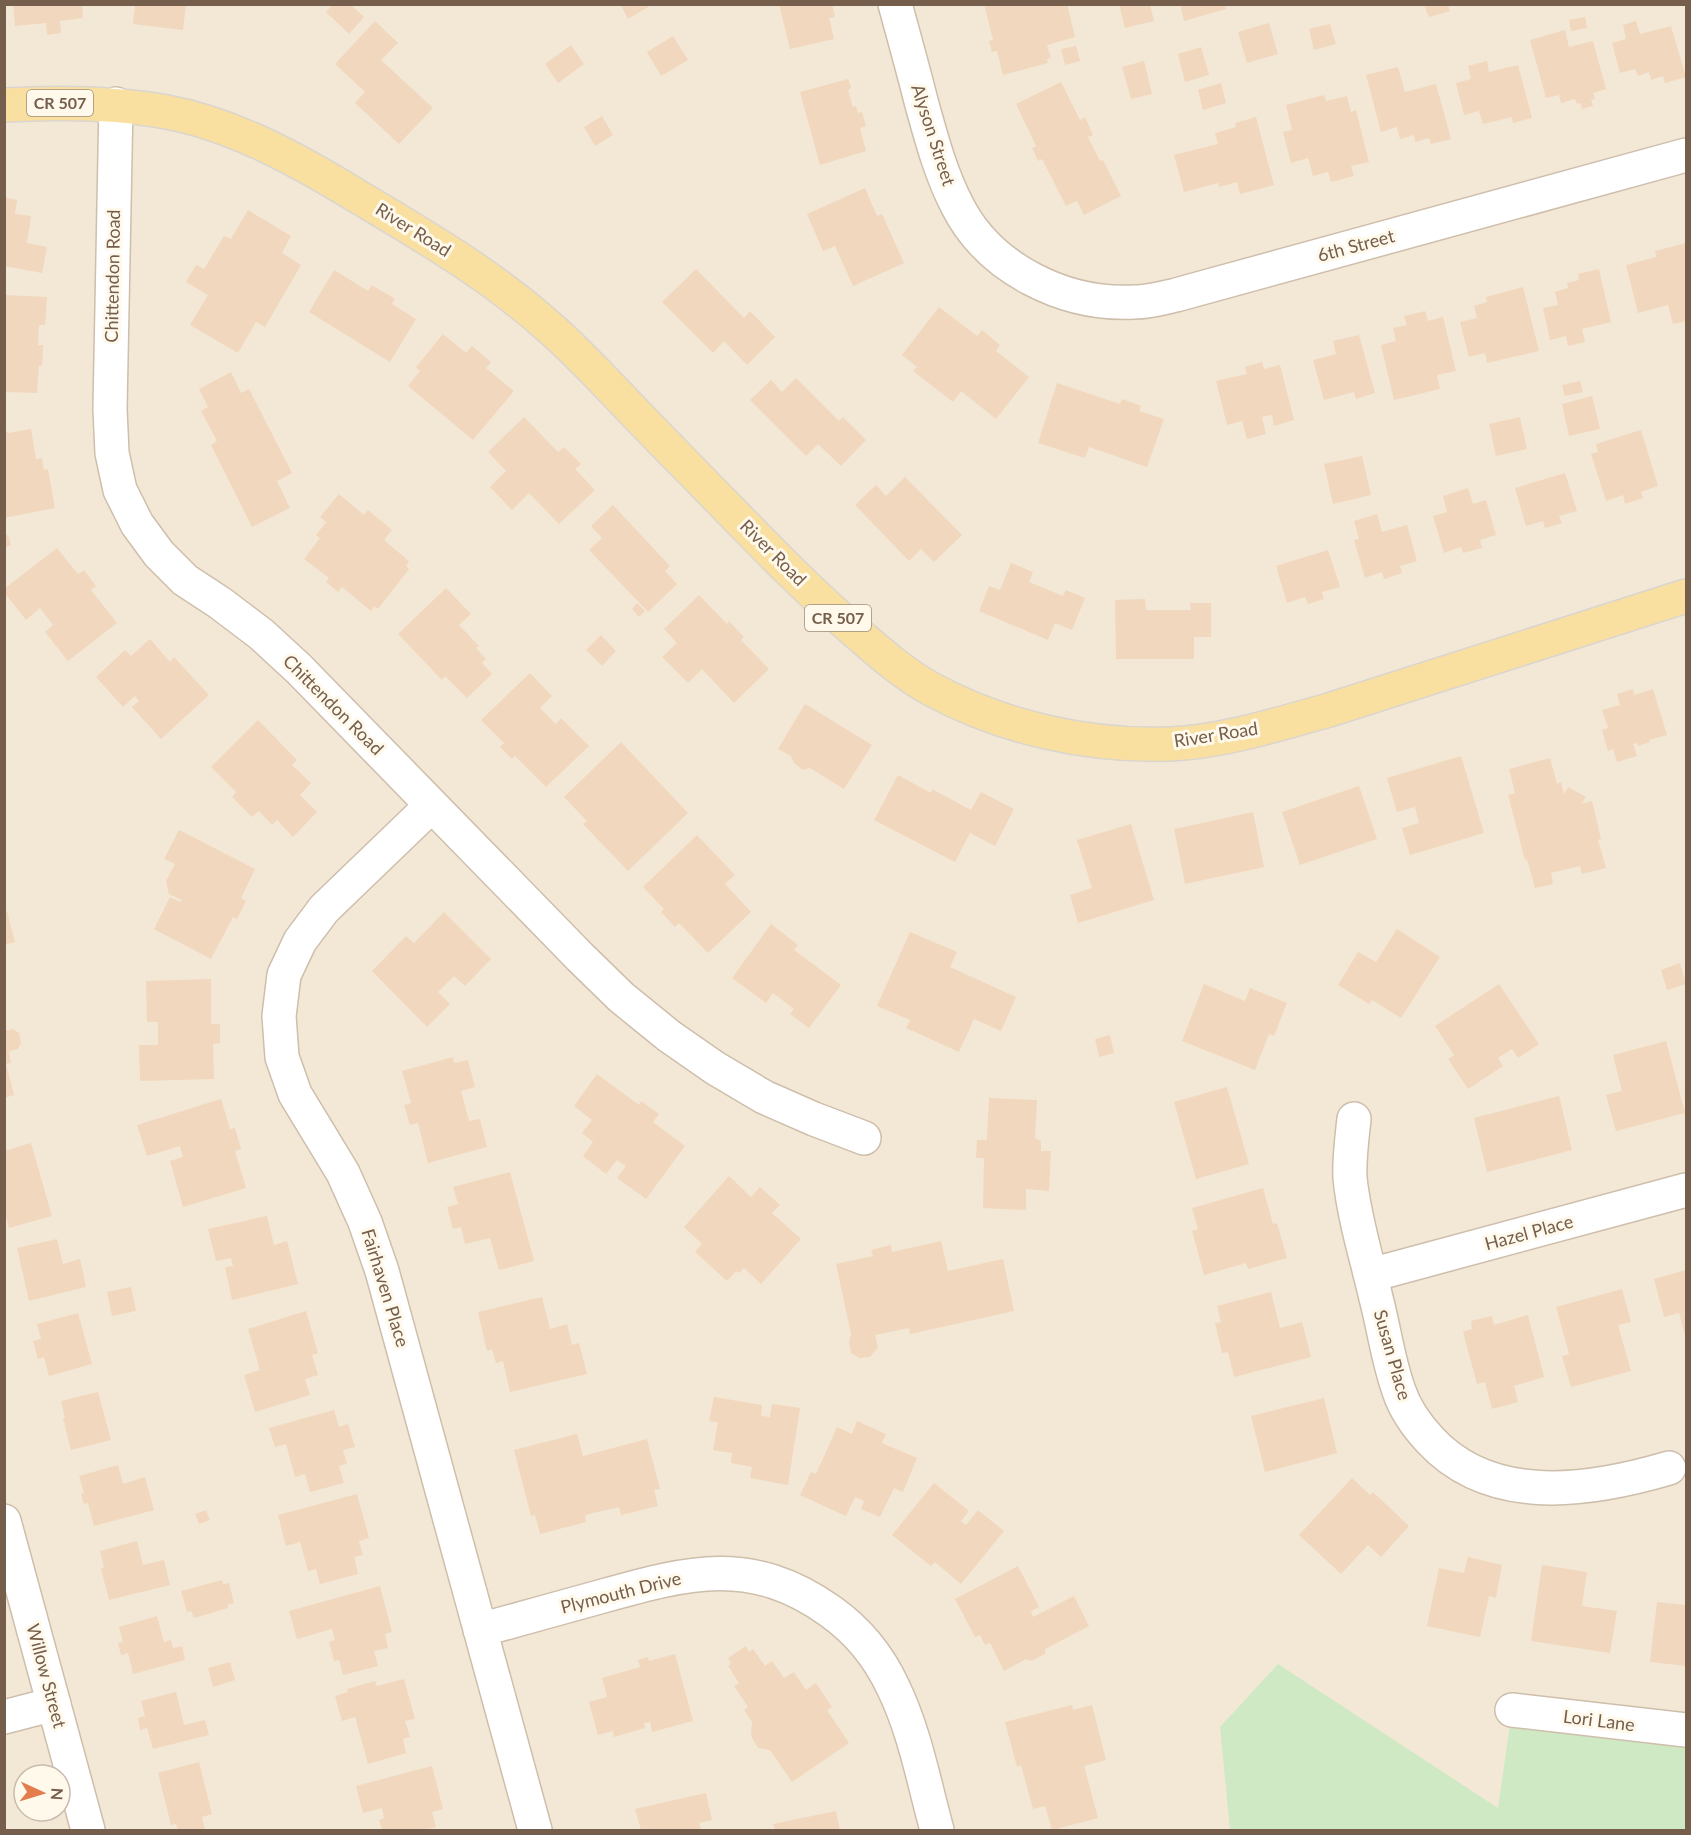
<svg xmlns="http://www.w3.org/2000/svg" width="1691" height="1835" font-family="Lato,sans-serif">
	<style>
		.residential { fill: #f3e8d5; fill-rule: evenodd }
		.green { fill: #d0e9c5 }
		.building { fill: #f1d7be }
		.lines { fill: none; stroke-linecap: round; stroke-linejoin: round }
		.minor-casing { stroke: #cebeac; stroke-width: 36 }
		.major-casing { stroke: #dbd5d0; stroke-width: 36 }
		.minor { stroke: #fff; stroke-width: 33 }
		.major { stroke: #f9e0a0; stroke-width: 33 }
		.labels { text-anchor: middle; stroke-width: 6; stroke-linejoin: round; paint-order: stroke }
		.shield { fill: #fff9ec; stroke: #9e8c7b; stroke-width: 1.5 }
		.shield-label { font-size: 16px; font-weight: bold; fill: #755e4b }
		.street-label { font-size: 18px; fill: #755e4b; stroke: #fff9ec }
	</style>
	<rect width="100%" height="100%" fill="#fcf5e6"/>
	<path class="residential" d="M5,5h1681v1825h-1681zM24,1775h36v36h-36z"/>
	<path class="green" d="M1278,1664l220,144 14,-98 174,19v101h-456l-10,-103z"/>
	<path class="building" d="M13,4h69l1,14 -23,3 1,12 -14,2 -1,-12 -31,3z
		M135,4h51l-3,26 -50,-6z
		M333,4h17l14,13 -15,17 -23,-22z
		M620,4h33l-25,15z
		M779,4h53l3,13 -6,1 5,21 -44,10z
		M984,4h83l8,33 -28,8 4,13 -4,1 1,4 -45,12 -6,-24 -5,1 -3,-11 4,-1z
		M1119,4h31l4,17 -29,7z
		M1180,4h45l1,5 -42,12z
		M1424,5h24l2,6 -21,6z
		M1585,17l2,11 -16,3 -2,-11z
		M375,21l23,22 -17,17 52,48 -34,36 -44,-41 10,-11 -30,-28z
		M1636,21l4,13 31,-8 15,51 -21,6 -2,-7 -12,4 -2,-8 -11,4 -3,-7 -15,4 -8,-30 14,-4 -3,-14z
		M1269,23l9,31 -31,9 -9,-31z
		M1330,24l6,20 -22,6 -5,-21z
		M1565,30l4,17 24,-6 13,48 -13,4 2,6 -4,1 2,6 -11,3 -1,-6 -4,1 -2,-5 -14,4 -2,-8 -13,3 -16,-58z
		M673,36l15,24 -27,16 -14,-24z
		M571,45l13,19 -26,19 -13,-19z
		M1076,46l4,15 -15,4 -4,-16z
		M1201,47l8,28 -24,7 -7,-28z
		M1144,61l8,33 -21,5 -9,-32z
		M1487,61l2,11 29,-7 14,53 -19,5 -1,-6 -29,7 -4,-13 -15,4 -8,-32 15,-4 -3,-13z
		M1398,67l7,25 31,-8 15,55 -20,5 -2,-6 -14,4 -1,-7 -14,4 -3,-12 -16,5 -15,-57z
		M848,79l3,9 -3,2 5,17 3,-1 2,7 4,-1 4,14 -6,2 6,23 -46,14 -20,-73z
		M1061,82l19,38 5,-3 8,18 -5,2 12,24 3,-1 18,36 -37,19 -7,-14 -11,5 -24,-47 -4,2 -6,-13 4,-2 -20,-42z
		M1221,83l5,20 -23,7 -5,-20z
		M1324,95l2,6 21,-5 4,16 5,-2 13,52 -18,4 3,10 -23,6 -3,-10 -15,4 -5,-18 -17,5 -8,-31 9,-2 -6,-25z
		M602,116l11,19 -18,11 -11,-19z
		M1256,117l18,68 -34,9 -3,-12 -18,5 -1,-4 -34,9 -10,-37 44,-11 -3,-11 21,-6 -1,-4z
		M865,188l12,28 5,-2 22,49 -51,23 -18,-40 -12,5 -16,-37z
		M4,197l13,3 -2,14 16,2 -4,27 20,4 -5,26 -38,-7z
		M248,210l43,26 -9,17 19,12 -36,62 -9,-5 -18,31 -48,-28 18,-30 -22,-13 10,-17 8,4 20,-33 7,3z
		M1686,243v78l-13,3 -5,-19 -30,8 -12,-48 30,-8 -1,-6z
		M696,269l48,49 6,-7 25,26 -28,28 -23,-24 -11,12 -51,-51z
		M1599,269l12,53 -29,7 3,13 -17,4 -2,-10 -16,4 -7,-32 15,-3 -3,-13 13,-4 -1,-5 12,-3 -1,-6z
		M334,270l34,21 4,-6 23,14 -3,5 24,15 -26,43 -81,-50z
		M1523,287l16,64 -52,12 -2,-10 -16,4 -9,-35 17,-4 -3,-12 13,-4 -1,-5z
		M4,295l43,2 -2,28h-6l-1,20h5l-1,21h-3l-2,27 -33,-1z
		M939,307l38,29 5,-6 18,15 -4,6 33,26 -33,42 -35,-28 -8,11 -40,-31 4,-4 -15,-12z
		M1425,311l3,10 15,-4 13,54 -19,4 3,14 -46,11 -13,-55 15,-4 -3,-13 14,-3 -3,-9z
		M443,334l23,19 6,-7 19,16 -5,6 28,23 -41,49 -65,-54 12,-15 -4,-4z
		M1359,335l16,58 -19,6 -2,-7 -30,8 -11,-40 23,-6 -3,-13z
		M1262,362l2,7 16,-4 14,55 -20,6 -2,-11 -10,2 4,17 -19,5 -5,-18 -15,4 -11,-44 31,-7 -2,-7z
		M231,372l10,21 8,-4 43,84 -15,8 13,27 -38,19 -41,-82 6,-4 -16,-30 7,-4 -9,-18z
		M796,378l43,43 4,-4 23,23 -25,26 -23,-22 -12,12 -56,-56 21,-20 11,12z
		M1580,381l3,11 -18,4 -3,-11z
		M1057,383l63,21 2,-5 19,7 -2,5 25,8 -17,48 -58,-20 -4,11 -47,-15z
		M1592,396l8,33 -31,7 -7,-32z
		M524,417l34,35 6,-5 17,17 -6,5 20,21 -36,34 -30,-31 -17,17 -22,-23 16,-16 -18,-19z
		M1520,417l7,32 -31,7 -7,-32z
		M31,429l5,30 6,-1 2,12 4,-1 7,39 -51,10v-88l4,3z
		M1641,430l17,56 -17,6 2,6 -18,6 -2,-9 -17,6 -15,-47 7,-2 -2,-8z
		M1362,456l9,39 -38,9 -9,-40z
		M1565,473l12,38 -18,5 3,7 -17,5 -2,-7 -17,5 -11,-38z
		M905,477l57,58 -28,27 -13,-13 -12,12 -54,-56 21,-20 10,11z
		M1468,488l5,16 13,-4 10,35 -16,5 2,8 -19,5 -2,-6 -17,6 -11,-37 14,-4 -4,-16z
		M339,494l25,21 4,-5 24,20 -8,10 25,21 -3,5 3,3 -31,40 -4,-3 -3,5 -29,-24 -4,5 -12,-10 3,-4 -25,-19 16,-21 -4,-3 10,-13 -6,-5z
		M613,505l57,61 -5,5 12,13 -29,28 -59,-62 13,-12 -11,-12z
		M1377,514l5,18 25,-7 10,36 -17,5 2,7 -18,6 -2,-7 -17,6 -11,-38 5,-1 -5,-18z
		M8,535l3,10 -7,3v-12z
		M57,548l21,26 6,-4 12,16 -5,4 26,33 -49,38 -23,-29 8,-7 -13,-17 -14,12 -22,-28v-3z
		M1328,550l12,37 -18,5 2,7 -16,5 -3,-7 -18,6 -11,-37z
		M1011,563l22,9 -4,10 34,14 3,-6 19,8 -13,32 -17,-7 -7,17 -69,-29 10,-25 11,4z
		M446,588l25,26 -12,11 20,21 -3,2 10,11 -4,4 10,11 -25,24 -22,-22 -3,4 -44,-46z
		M699,595l28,29 2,-3 15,16 -3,3 28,29 -35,34 -32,-34 -14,14 -26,-26 15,-14 -13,-14z
		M1145,599l1,11h45l-1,-7h21v34h-17v22h-78l-1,-59z
		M637,603l8,8 -6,6 -7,-8z
		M601,635l15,16 -14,15 -16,-16z
		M150,639l20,23 4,-5 35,38 -48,44 -29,-32 7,-6 -4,-5 -12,11 -27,-30 29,-27 6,6z
		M530,673l22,23 -12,12 16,16 5,-6 28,28 -43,41 -31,-31 -3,3 -12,-12 4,-4 -23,-23z
		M1633,689l1,6 19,-6 14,46 -18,5 1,2 -12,4 -1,-3 -4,1 4,12 -20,6 -4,-13 -5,2 -6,-21 6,-2 -6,-18 18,-5 -3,-11z
		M805,704l67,41 -28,44 -34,-21 -7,2 -9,-7 -3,-7 -13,-7z
		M258,720l39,40 -5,5 19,18 -11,12 17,17 -24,25 -16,-17 -5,5 -13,-14 -7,6 -20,-20 4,-5 -25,-25z
		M621,742l67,71 -60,58 -45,-47 4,-3 -23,-24z
		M1461,756l23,77 -74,22 -8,-27 17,-5 -4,-16 -18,5 -10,-34z
		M1550,758l7,26 4,-2 3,12 4,-7 18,10 -5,7 11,-3 9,38 -3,1 8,28 -24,6 -2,-8 -29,7 2,11 -18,4 -8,-29 -2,1 -17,-65 7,-2 -6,-24z
		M898,775l33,18 1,-4 39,21 10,-18 33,17 -19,37 -25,-13 -15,29 -81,-42z
		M1359,786l18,53 -77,26 -18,-53z
		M1253,812l11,55 -79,17 -11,-55z
		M1131,824l23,76 -76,23 -8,-28 22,-7 -15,-48z
		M179,830l76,39 -14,29 5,3 -9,18 -4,-2 -22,42 -57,-30 16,-32 10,5 2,-2 -13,-6 -3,-13 9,-17 -11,-5z
		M697,835l38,40 -10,9 26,28 -43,41 -29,-30 -4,4 -14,-15 3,-3 -21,-22z
		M7,911l8,31 -11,3v-33z
		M444,912l47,47 -26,27 -11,-10 -16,16 12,12 -23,23 -55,-56 34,-35 8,7z
		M771,924l27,21 -4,5 47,35 -32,43 -19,-14 4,-5 -21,-16 -7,10 -34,-25z
		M1397,929l43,28 -39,61 -29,-18 -3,4 -31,-19 20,-33 18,10z
		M910,932l47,20 -7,15 66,30 -15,34 -27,-12 -15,33 -53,-24 4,-8 -33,-14z
		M1680,963l6,21 -19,6 -6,-20z
		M211,979v45h9v19l-7,1 1,35 -74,2 -1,-36h19v-23h-11l-1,-41z
		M1204,984l41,17 5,-13 37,15 -13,33 -5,-2 -14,36 -73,-29z
		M1499,984l40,60 -21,14 -6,-9 -14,9 5,8 -35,23 -20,-30 6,-4 -19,-29z
		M13,1029l6,4 2,10 -3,6 -9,2 2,12 -5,1 8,31 -10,3v-67z
		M1110,1035l4,18 -15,4 -4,-18z
		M1666,1041l19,72 -69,18 -10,-36 16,-4 -9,-36z
		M453,1057l1,6 14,-3 7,27 -14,4 8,30 11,-2 7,28 -59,16 -10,-40 -8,2 -6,-20 7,-2 -9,-32z
		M597,1074l42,31 2,-4 18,13 -6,8 32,24 -39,53 -29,-21 9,-12 -9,-6 -11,14 -23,-18 10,-14 -11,-9 10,-13 -18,-14z
		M1227,1087l22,77 -53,15 -22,-77z
		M1559,1096l13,54 -85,22 -13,-54z
		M989,1098l48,2 -2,38 6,3v10h10l-2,40 -23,-2v21l-43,-2 1,-50h-8l1,-18h10z
		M221,1099l9,30 5,-1 6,21 -6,2 11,37 -63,19 -13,-46 13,-4 -3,-11 -33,10 -10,-31z
		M31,1143l21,73 -43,12 -5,-19v-58z
		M510,1172l24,89 -35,9 -9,-32 -25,6 -4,-17 -8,2 -6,-22 11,-3 -5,-17z
		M729,1176l22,21 9,-10 20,18 -8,8 29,26 -40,45 -17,-16 -5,5 -3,-2 -9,10 -32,-29 7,-8 -18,-17z
		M1263,1188l10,36 4,-1 10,35 -39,11 -2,-6 -42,12 -12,-44 6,-2 -6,-21z
		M267,1216l7,29 13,-4 11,43 -66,16 -7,-33 8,-1 -2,-8 -15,3 -8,-32z
		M57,1239l6,25 17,-5 6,28 -57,14 -12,-53z
		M941,1241l7,30 55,-12 11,52 -104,23 -1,-6 -34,7 3,13 -8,9 -11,1 -8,-5 -2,-11 2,-8 -15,-70 37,-8 -2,-6 20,-5 1,7z
		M1686,1270v69l-7,-26 -15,4 -10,-38z
		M131,1287l5,24 -24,5 -5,-24z
		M1622,1289l9,33 -13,3 13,46 -60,16 -9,-31 7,-2 -13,-47z
		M1271,1292l9,36 22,-6 9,35 -77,20 -6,-25 -6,1 -7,-30 6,-1 -4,-16z
		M542,1297l8,32 17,-5 5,21 7,-2 8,31 -77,18 -7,-31 -7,2 -4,-14 -5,2 -9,-39z
		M306,1311l12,42 -6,2 6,20 -13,4 5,16 -55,17 -11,-37 16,-5 -12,-41z
		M78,1313l14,51 -43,12 -5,-19 -6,2 -5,-18 8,-2 -4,-15z
		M1528,1315l16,62 -30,9 4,16 -26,7 -7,-27 -8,2 -14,-52 9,-3 -1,-8 21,-5 2,9z
		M98,1392l13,48 -40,10 -8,-32h2l-4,-17z
		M714,1397l48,8 -1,11 9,1 2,-13 28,4 -12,77 -38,-7 2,-11 -21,-4 1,-10 -19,-3 5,-28 -9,-1z
		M1324,1398l13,55 -72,19 -14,-56z
		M334,1410l5,17 9,-3 7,23 -12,3 4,14 -8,2 5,17 -34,9 -5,-18 -10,3 -9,-33 -11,3 -6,-19z
		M857,1421l29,13 -4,9 35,15 -14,34 -9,-4 -14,29 -19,-8 3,-8 -9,-4 -9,19 -46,-21 11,-23 5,2 21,-47 15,7z
		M577,1434l6,22 64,-17 13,50 -6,1 4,16 -37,9 -2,-8 -34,8 1,7 -46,12 -5,-19 -4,1 -17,-66z
		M118,1465l5,19 22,-7 9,33 -60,16 -6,-23 -4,1 -3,-10 3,-1 -5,-17z
		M1352,1478l18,17 3,-3 36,34 -28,31 -13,-12 -27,29 -42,-39z
		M934,1483l35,28 -8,10 5,4 12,-15 26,21 -43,53 -26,-22 -4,4 -39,-31z
		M357,1494l12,44 -10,3 4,14 -9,2 4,17 -38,10 -4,-15 -8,2 -8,-29 -14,4 -8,-31z
		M206,1510l4,10 -11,4 -4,-10z
		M137,1541l6,24 21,-5 6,25 -61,15 -8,-31 3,-2 -4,-16z
		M1468,1557l34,8 -6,33 -7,-2 -9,41 -53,-11 12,-58 25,5z
		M1542,1565l45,7 -5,34 35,5 -7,42 -79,-12z
		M1018,1566l21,41 -8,4 2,6 41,-21 15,30 -44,23v5l-14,7 -5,-2 -22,12 -14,-28 -5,2 -5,-10 -5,2 -20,-38z
		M222,1580l1,4 6,-1 5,20 -7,2 1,3 -34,10 -3,-7 -4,1 -6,-21z
		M380,1586l12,46 -7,2 3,14 -14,3 4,15 -35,9 -4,-15 -5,1 -5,-19 6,-2 -3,-11 -35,10 -8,-28z
		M1657,1602l29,3v61l-36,-4z
		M157,1616l7,26 7,-2 2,8 9,-2 3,14 -52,14 -5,-21 -7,2 -3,-12 5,-1 -4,-15z
		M746,1646l3,6 4,-3 12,17 7,-5 12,17 10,-6 12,18 10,-7 16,24 -5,3 22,33 -57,39 -22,-32 -12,-2 -7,-12 1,-14 -8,-12 4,-3 -14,-21 5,-3 -11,-17 3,-2 -3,-6z
		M675,1654l18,67 -41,11 -2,-10 -6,1 1,5 -31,9 -1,-6 -15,4 -9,-33 18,-5 -5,-19 38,-11 -2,-7 10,-3 1,4z
		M230,1662l5,18 -22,7 -5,-19z
		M404,1679l11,40 -10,2 5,16 -7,2 3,14 -38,11 -13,-47 -13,4 -7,-25 13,-4 -1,-3 28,-8 2,5z
		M176,1692l8,33 21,-5 4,15 -56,14 -6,-21 -7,2 -2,-12 7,-2 -4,-15z
		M1072,1705l1,5 19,-5 14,55 -22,6 14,52 -46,12 -7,-24 -12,3 -12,-44 -4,2 -12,-45z
		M199,1762l13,52 -10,3 3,13h-27l-2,-6 -5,1 -13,-52z
		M432,1766l11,43 -11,3 4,15 -12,3h-42l-3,-10 5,-2 -2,-10 -19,5 -7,-27z
		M706,1793l6,27 -13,3 2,7h-60l-6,-21z
		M836,1811l4,19h-65l-2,-6z"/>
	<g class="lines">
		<defs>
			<path id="minor" d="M895,4c9,33 18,65 26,97 10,36 19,71 36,104 32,64 108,101 178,97 14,0 28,-4 41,-7l510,-140
				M116,104l-6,305 2,44 8,37 17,34 22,30 26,26 35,23 41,31 38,35 281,288 41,40 48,39 46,32 49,29 50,22 50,19
				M431,806l-107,103 -24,32 -16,34 -5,41 3,41 13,37 48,79 22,49 17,49 153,559
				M1354,1119c-2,19 -5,39 -4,59 4,40 17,81 26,120 8,30 12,63 23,93 6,18 18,35 31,49 62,67 161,51 239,28
				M1371,1275l315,-85
				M4,1521l84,309
				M480,1630c41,-11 82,-23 123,-34 86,-24 148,-41 227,15 27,19 49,46 63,76 22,45 31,96 44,143
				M1512,1710l174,20
				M4,1717l50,-13"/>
			<path id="major" d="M4,105c55,-3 109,-3 163,7 68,13 131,48 190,84 67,40 134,79 192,131 23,20 45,43 66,65 34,36 69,71 103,106 45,46 90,93 139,135 23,20 47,41 74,56 72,39 158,58 239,55 52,-2 109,-20 159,-34l357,-114"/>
		</defs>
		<use href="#minor" class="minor-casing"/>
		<use href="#major" class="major-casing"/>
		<use href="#minor" class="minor"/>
		<use href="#major" class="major"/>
	</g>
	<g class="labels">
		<g class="shield">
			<rect x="27" y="90" width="66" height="26" rx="4.5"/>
			<rect x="805" y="605" width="66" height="26" rx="4.5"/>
		</g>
		<g class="shield-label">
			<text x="60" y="109">CR 507</text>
			<text x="838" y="624">CR 507</text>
		</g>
		<g class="street-label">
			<text transform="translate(933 135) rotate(72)" y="6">Alyson Street</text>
			<text transform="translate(413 230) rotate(32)" y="6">River Road</text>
			<text transform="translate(1356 246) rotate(-15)" y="6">6th Street</text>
			<text transform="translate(113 276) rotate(-89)" y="6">Chittendon Road</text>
			<text transform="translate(773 553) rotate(45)" y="6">River Road</text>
			<text transform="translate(333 705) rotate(45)" y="6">Chittendon Road</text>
			<text transform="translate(1216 735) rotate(-9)" y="6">River Road</text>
			<text transform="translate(1529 1233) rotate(-15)" y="6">Hazel Place</text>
			<text transform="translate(385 1288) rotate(73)" y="6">Fairhaven Place</text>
			<text transform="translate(1392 1355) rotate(74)" y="6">Susan Place</text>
			<text transform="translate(621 1593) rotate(-14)" y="6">Plymouth Drive</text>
			<text transform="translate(46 1676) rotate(75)" y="6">Willow Street</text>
			<text transform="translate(1599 1721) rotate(7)" y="6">Lori Lane</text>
		</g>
	</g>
	<rect width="1691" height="1835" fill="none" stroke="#755e4b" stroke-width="12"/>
	<g transform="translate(42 1793) rotate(94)"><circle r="28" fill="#fff9ec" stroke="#c8bbac" stroke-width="1.5"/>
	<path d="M0-4.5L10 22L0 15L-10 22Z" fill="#e37d4e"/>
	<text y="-9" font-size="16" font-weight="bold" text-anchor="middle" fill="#755e4b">N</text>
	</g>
</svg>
